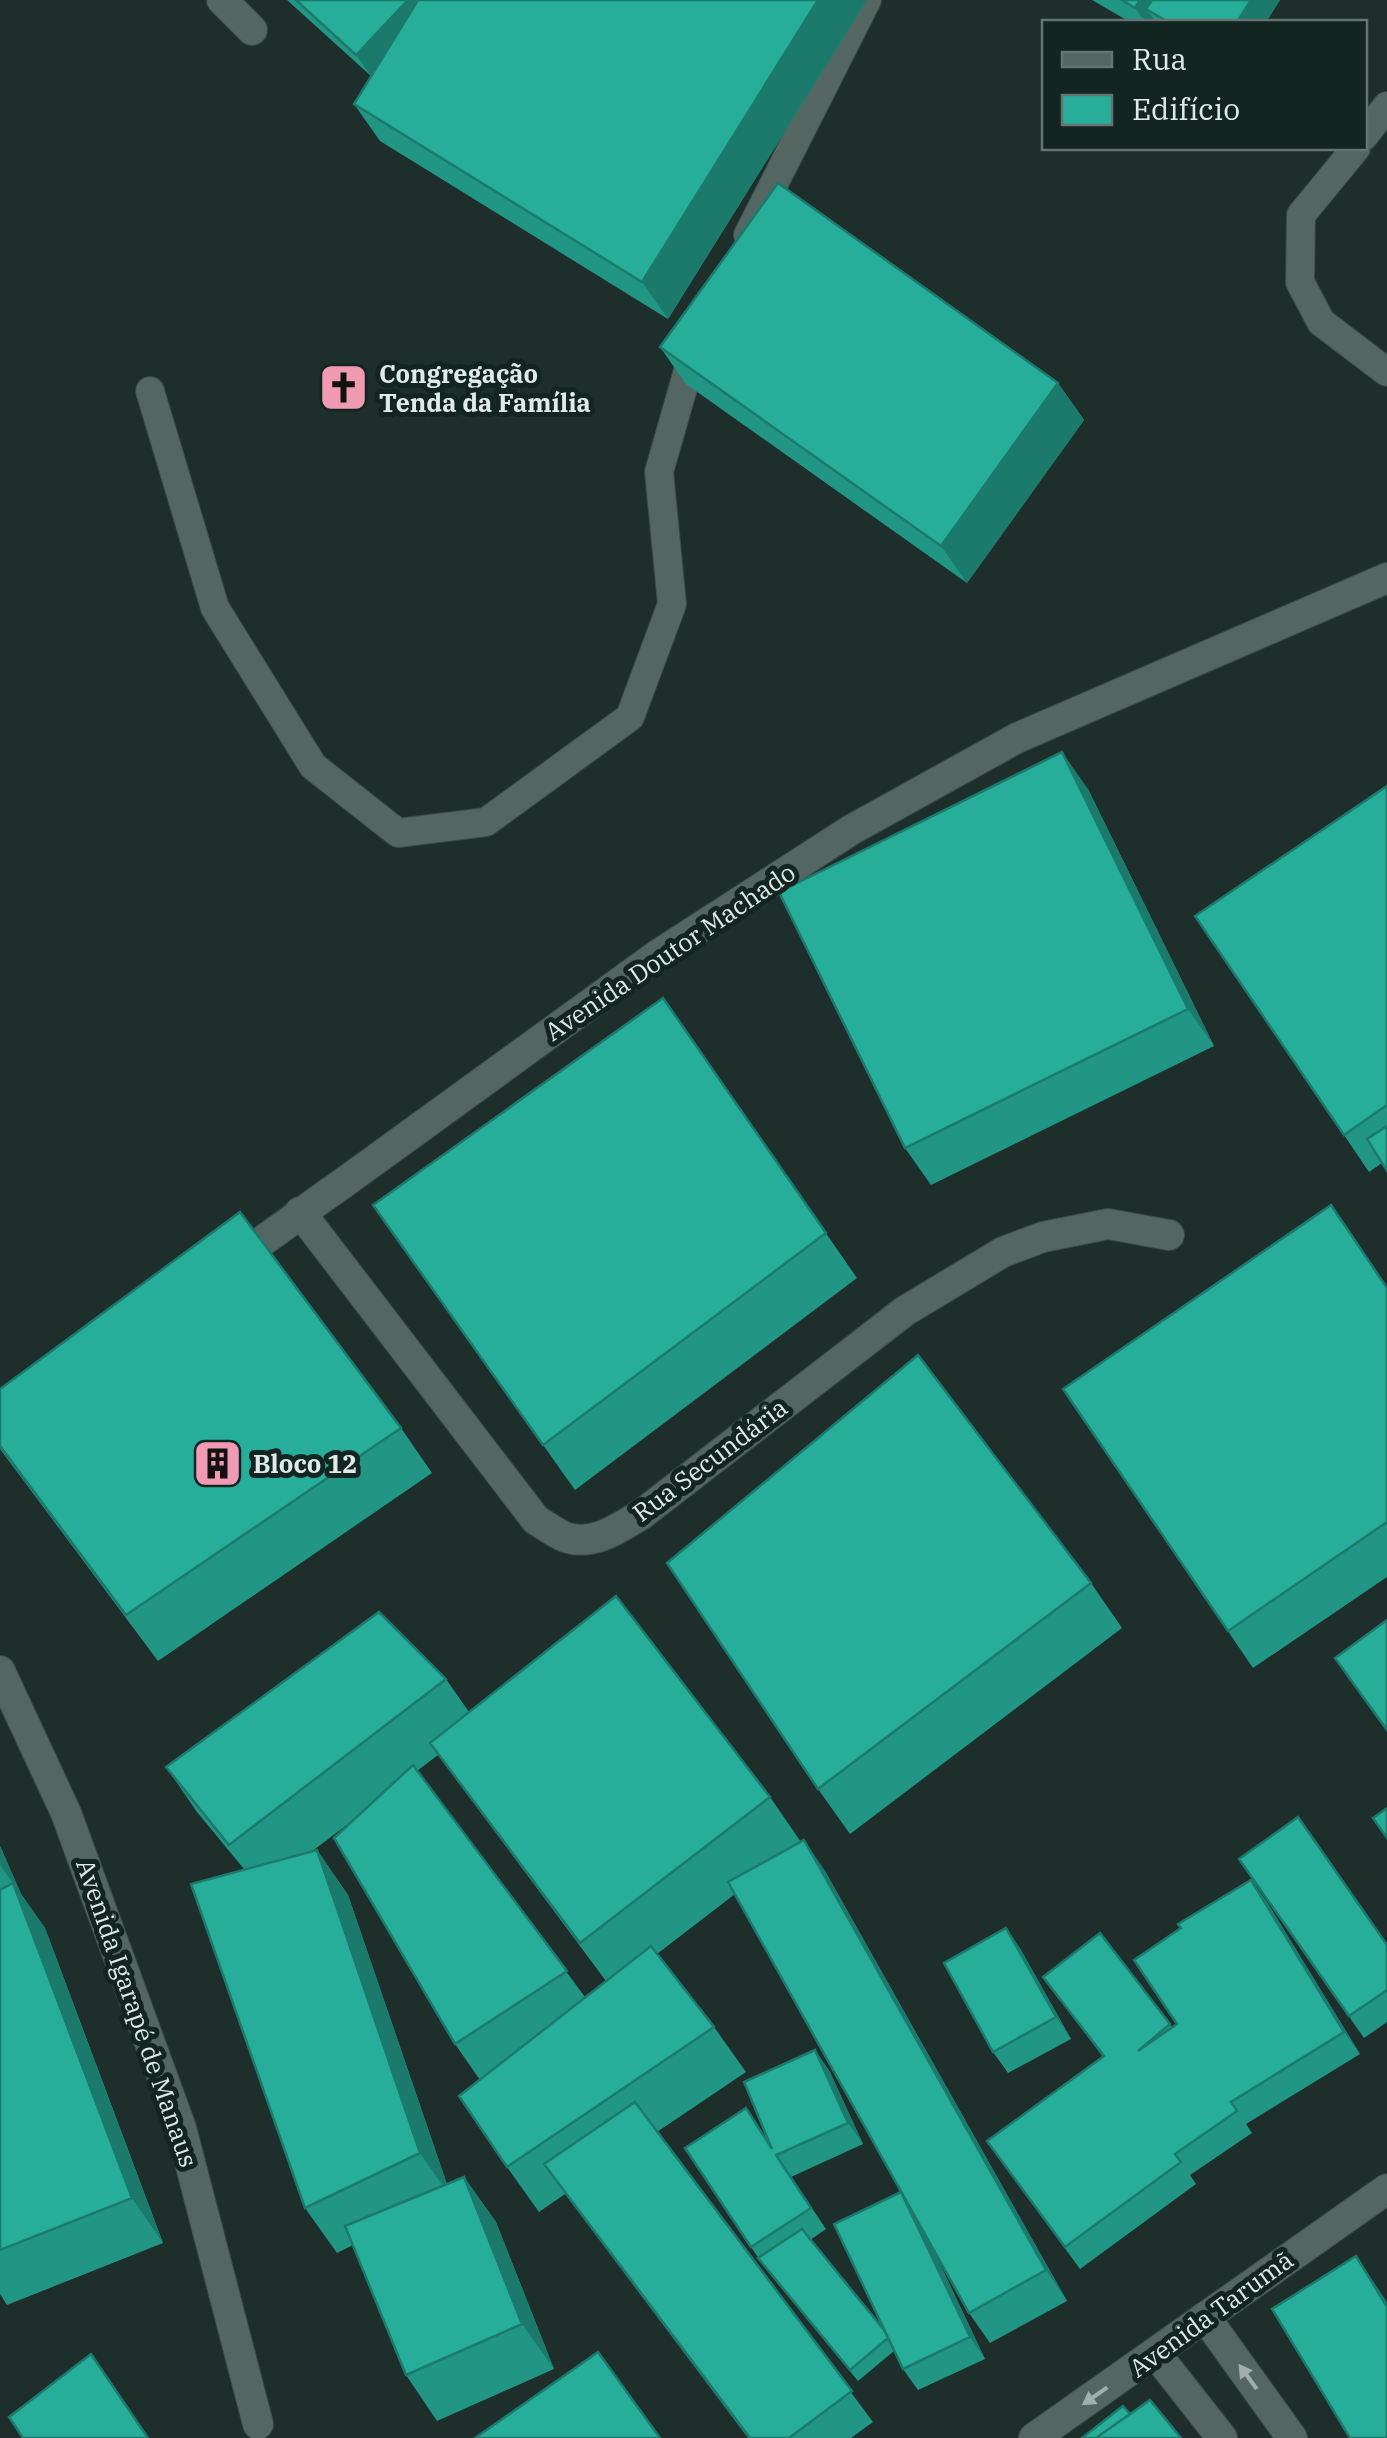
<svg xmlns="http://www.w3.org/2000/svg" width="1387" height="2438" font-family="'IBM Plex Serif',serif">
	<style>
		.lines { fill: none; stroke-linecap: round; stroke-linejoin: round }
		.lane-casing { stroke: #3a4947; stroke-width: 30 }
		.street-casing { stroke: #3a4947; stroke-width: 32 }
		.secondary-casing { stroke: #3a4947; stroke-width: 32 }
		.lane { stroke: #536662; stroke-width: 28 }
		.street { stroke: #536662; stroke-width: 30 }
		.secondary { stroke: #536662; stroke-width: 30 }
		.wall { fill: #229685; fill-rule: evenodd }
		.shaded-wall { fill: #1b7a6c }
		.building { fill: #27ae9b; stroke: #1b7a6c; stroke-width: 2.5 }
		.oneway { fill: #a1afac }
		.labels { text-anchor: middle; stroke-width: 10; stroke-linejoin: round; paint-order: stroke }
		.poi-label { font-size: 25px; font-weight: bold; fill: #e0ebe8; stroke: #132521; text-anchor: start }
		.street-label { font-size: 25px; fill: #e0ebe8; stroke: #132521 }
	</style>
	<rect width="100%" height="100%" fill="#1d2e2b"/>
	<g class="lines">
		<defs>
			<path id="lane" d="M1364,136l23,-30
				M1356,148l-55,67 -1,67 21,40 66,50
				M748,235l119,-235
				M150,391l65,217 98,158 85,67 88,-11 144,-105 42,-113 -13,-132 36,-126"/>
			<path id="street" d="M222,0l30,30
				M300,1212l236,308c9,5 19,13 29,17 28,10 54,-9 77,-23l263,-203 98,-59 40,-15 65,-13 61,11
				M228,1264c40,-25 76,-54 114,-80l317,-230 192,-124 166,-92 370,-160
				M0,1671l66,142 115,315 77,296
				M1205,2317l87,121
				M1156,2354l66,84"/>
			<path id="secondary" d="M1034,2438l353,-249"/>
		</defs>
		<use href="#lane" class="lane-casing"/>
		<use href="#street" class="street-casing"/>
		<use href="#secondary" class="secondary-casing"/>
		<use href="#lane" class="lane"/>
		<use href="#street" class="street"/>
		<use href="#secondary" class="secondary"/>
	</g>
	<path class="wall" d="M287,0h580l-199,319 -288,-178 -26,-37 17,-28z
		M1092,0h188l-14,22h-136z
		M660,347l398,36 26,37 -117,163 -281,-199z
		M1387,786v385l-5,-8 -13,9 -25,-37z
		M1088,789l126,257 -283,139 -26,-37z
		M663,998l194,280 -282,212 -202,-285z
		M1387,1287v290l-134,91 -190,-279z
		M0,1389l401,39 31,45 -274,188 -158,-212z
		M1091,1583l31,45 -272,206 -32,-45z
		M446,1679l23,33 301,85 31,45 24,29 242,430 -77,42 -21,-30 -38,-68 54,114 -67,31 -15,-21 -9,-18 -36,30 -92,-112 -15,-22 18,-104 46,-93 15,22 33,72 -72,33 35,52 -16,11 74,90 17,-138 -166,-298 -78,60 57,73 32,45 -89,60 216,290 -22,16h-103l-183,-244 -26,18 -32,-45 -27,-87 -25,-36 -99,-226 -45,34 6,-2 31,45 99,289 17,-7 32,45 58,147 -117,52 -31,-46 -53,-130 -16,8 -32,-45 -61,-339 -47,-57 -31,-45zM438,1755l168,226 -21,16 -168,-226z
		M0,1846l21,48 24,34 118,315 -156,62 -7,-11z
		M1239,1859l148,86v77l-23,16z
		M1251,1880l16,22 93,152 -114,70 6,9 -62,42 6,9 -116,85 -93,-128 116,-84 -60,-80 57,-44 72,94 5,-3z
		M1006,1928l15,22 50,89 -63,34 -15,-21z"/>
	<path class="shaded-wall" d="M408,0h35l-71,77 -16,-22z
		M818,0h49l-199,319 -26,-37z
		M1140,0h39l-33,9 10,13h-11l-10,-14z
		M1251,0h29l-14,22h-29z
		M1058,383l26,37 -117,163 -26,-37z
		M1062,752l26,37 126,257 -26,-37z
		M804,1840l21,31 242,430 -21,-31z
		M0,1846l21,48 24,34 118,315 -31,-45 -118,-313 -14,-20z
		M317,1850l31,45 104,304 -32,-46z
		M1251,1880l16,22 93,152 -16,-22z
		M1006,1928l15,22 50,89 -15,-22z
		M815,2050l15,22 33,72 -15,-21z
		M464,2177l32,45 58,147 -32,-45z
		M901,2192l15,21 69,146 -15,-22z
		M1356,2256l21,31 10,15v5z"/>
	<path class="building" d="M296,0h112l-52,55z
		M418,0h400l-176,282 -288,-178z
		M1122,0h18l-5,8z
		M1152,0h99l-14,22h-69l-22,-13z
		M778,183l280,200 -117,163 -281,-199z
		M1062,752l126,257 -283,139 -126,-256z
		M1387,786v319l-43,30 -149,-219z
		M663,998l163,235 -283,212 -170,-240z
		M1387,1126v45l-20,-32z
		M1331,1205l56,83v234l-159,109 -165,-242z
		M240,1212l161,216 -275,187 -126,-169v-57z
		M918,1355l173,228 -273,206 -151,-226z
		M616,1596l154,201 -190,146 -150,-200z
		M379,1612l67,67 -217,166 -63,-78z
		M1387,1620v110l-52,-72z
		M413,1765l154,206 -112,73 -121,-206z
		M1387,1808v30l-14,-20z
		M1298,1817l89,128v45l-38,26 -110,-157z
		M804,1840l242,430 -77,43 -241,-431z
		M317,1850l103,303 -115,55 -114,-324z
		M1251,1880l93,152 -113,70 6,9 -62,43 6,8 -116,85 -78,-106 117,-85 -61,-79 57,-44 70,91 -32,27 39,-27 -43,-64 47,-32 -3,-4z
		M13,1883l119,315 -132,52v-360z
		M1006,1928l50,89 -63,35 -49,-89z
		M651,1946l63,81 -207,140 -48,-71z
		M815,2050l33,73 -72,32 35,53 -60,39 -66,-99 61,-40 26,41 -28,-67z
		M635,2102l217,289 -63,47h-39l-206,-274z
		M464,2177l58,147 -116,51 -61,-149z
		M901,2192l69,145 -67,32 -69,-145z
		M802,2229l82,101 4,8 -38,32 -92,-112z
		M1356,2256l31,51v131h-37l-78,-129z
		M598,2352l62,86h-185z
		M91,2354l57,84h-125l-14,-21z
		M1150,2400l31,38h-85z
		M1123,2406l7,8 -34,24h-14z"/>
	<defs><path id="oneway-solid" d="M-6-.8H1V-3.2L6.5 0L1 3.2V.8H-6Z" transform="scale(2.5)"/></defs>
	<g class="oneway">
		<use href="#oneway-solid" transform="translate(1248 2377) rotate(-126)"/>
		<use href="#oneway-solid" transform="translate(1095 2396) rotate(145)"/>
	</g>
	<defs>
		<symbol id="church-square" viewBox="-11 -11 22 22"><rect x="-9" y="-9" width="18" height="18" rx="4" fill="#f19ab3" stroke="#132521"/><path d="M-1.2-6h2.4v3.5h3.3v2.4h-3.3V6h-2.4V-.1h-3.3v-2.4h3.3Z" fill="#111"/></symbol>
		<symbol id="building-square" viewBox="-11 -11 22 22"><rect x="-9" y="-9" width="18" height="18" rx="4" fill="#f19ab3" stroke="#132521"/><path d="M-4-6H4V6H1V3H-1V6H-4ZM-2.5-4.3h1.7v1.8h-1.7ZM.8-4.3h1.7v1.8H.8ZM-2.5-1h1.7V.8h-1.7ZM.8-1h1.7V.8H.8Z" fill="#111"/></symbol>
	</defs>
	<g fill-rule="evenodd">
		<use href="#church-square" x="316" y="360" width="55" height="55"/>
		<use href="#building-square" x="190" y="1436" width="55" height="55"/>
	</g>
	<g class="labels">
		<g class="poi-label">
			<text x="379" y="383">Congregação<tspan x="379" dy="29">Tenda da Família</tspan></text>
			<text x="253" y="1473">Bloco 12</text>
		</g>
		<g class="street-label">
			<text transform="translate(670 952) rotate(-34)" y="9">Avenida Doutor Machado</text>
			<text transform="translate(710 1460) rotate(-37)" y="9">Rua Secundária</text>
			<text transform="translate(137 2013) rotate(71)" y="9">Avenida Igarapé de Manaus</text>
			<text transform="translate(1211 2314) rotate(-36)" y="9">Avenida Tarumã</text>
		</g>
	</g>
	<rect x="1042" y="20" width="325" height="130" fill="#132521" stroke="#657471" stroke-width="2.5"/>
	<rect x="1062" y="52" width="50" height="15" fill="#536662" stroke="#657471" stroke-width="2.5"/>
	<text x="1132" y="70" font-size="30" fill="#e0ebe8">Rua</text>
	<rect x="1062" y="95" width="50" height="30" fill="#27ae9b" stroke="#657471" stroke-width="2.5"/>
	<text x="1132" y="120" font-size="30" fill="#e0ebe8">Edifício</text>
</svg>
